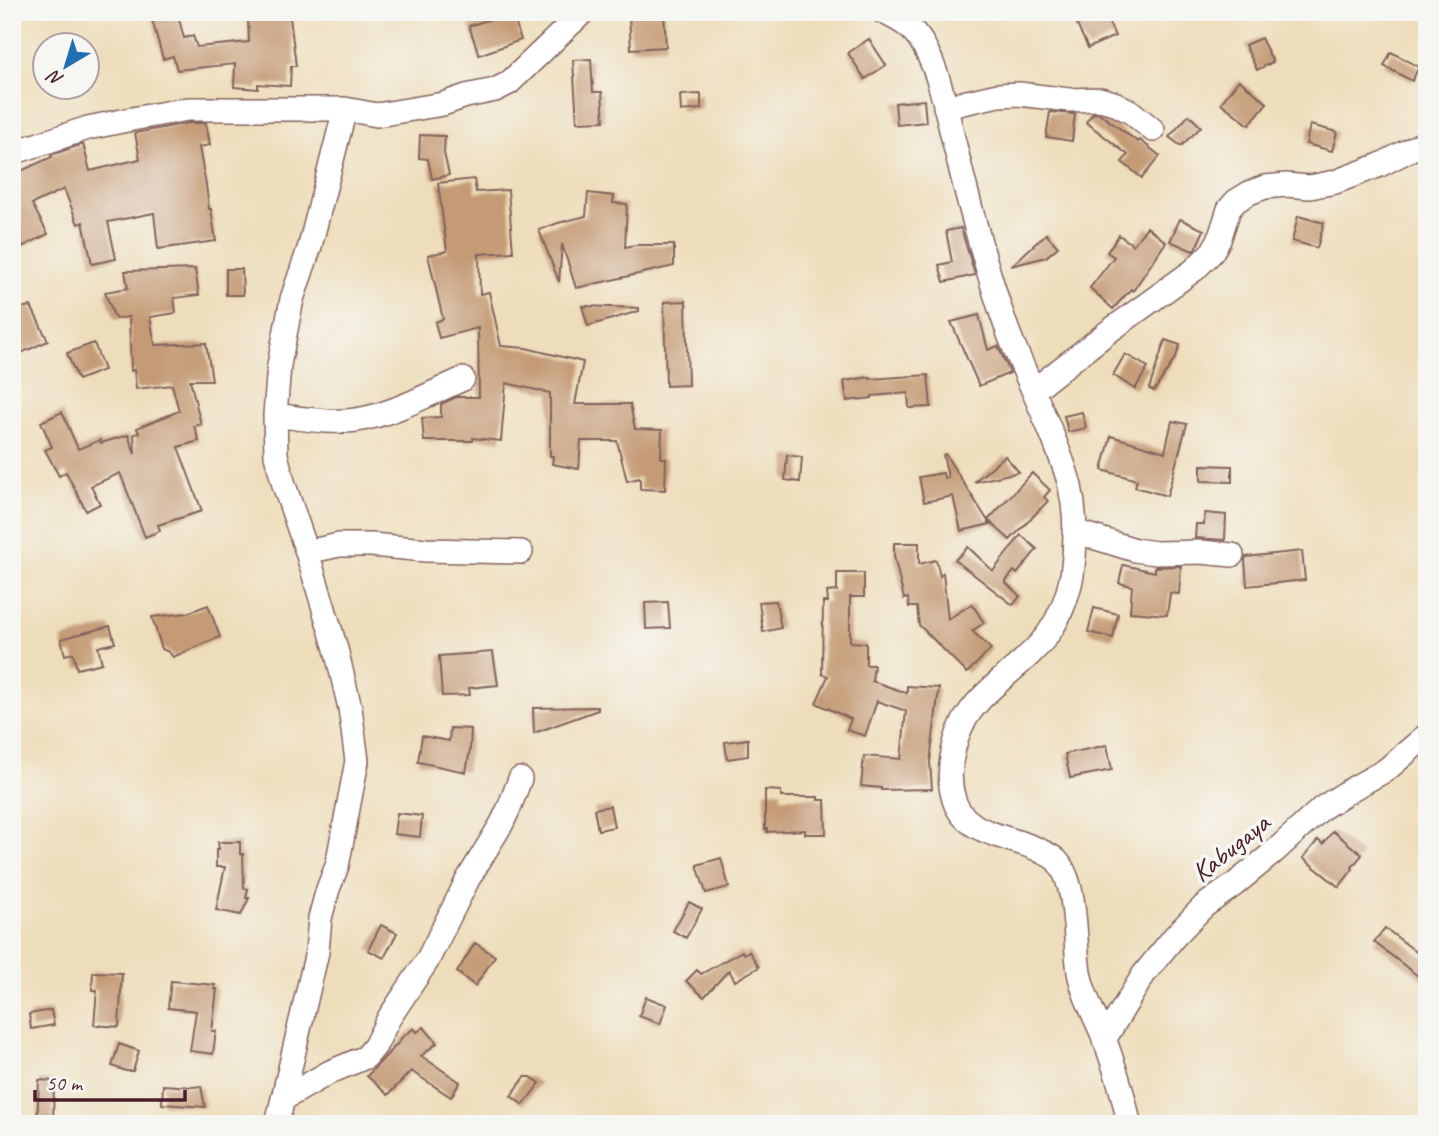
<svg xmlns="http://www.w3.org/2000/svg" width="1439" height="1136" font-family="Caveat,sans-serif">
	<style>
		.building { fill: #c59b76 }
		.lines { fill: none; stroke-linecap: round; stroke-linejoin: round }
		.minor-casing { stroke: #83625d; stroke-width: 26 }
		.minor { stroke: #fff; stroke-width: 23 }
		.labels { text-anchor: middle; stroke-width: 7; stroke-linejoin: round; paint-order: stroke }
		.street-label { font-size: 28px; fill: #4a1f2b; stroke: #f6f6f2 }
	</style>
	<rect width="100%" height="100%" fill="#f6f6f2"/>
	<filter id="ink" filterUnits="userSpaceOnUse"><feTurbulence type="fractalNoise" baseFrequency=".0143" numOctaves="2"/><feDisplacementMap in="SourceGraphic" scale="14" xChannelSelector="R" yChannelSelector="G"/><feConvolveMatrix kernelMatrix="1 2 1 2 8 2 1 2 1" color-interpolation-filters="sRGB"/></filter>
	<filter id="wash" filterUnits="userSpaceOnUse"><feTurbulence type="fractalNoise" baseFrequency=".00686" numOctaves="4" result="noise"/><feDisplacementMap in="SourceGraphic" scale="28" xChannelSelector="R" yChannelSelector="G"/><feGaussianBlur stdDeviation="1.57" result="paint"/><feColorMatrix in="noise" values="0 0 0 0 0 0 0 0 0 0 0 0 0 0 0 0 0 1.4 0 .05"/><feComposite in="paint" operator="in"/></filter>
	<g filter="url(#wash)">
		<rect width="100%" height="100%" fill="#eeddba"/>
		<g id="blocks">
			<path class="building" d="M150,12h27l7,26 9,-2 4,11 52,-5 -1,-23 42,-2 6,49h-5l-1,20 -32,-2v5l-24,-2 1,-23 -58,6 -4,-14 -10,3z
				M512,12l9,28 -42,15 -10,-29z
				M664,12l2,35 -35,2 -2,-35z
				M1104,12l11,24 -27,12 -11,-23z
				M1261,38l12,24 -16,8 -12,-25z
				M869,39l17,26 -21,14 -17,-26z
				M1391,52l28,15 -7,14 -28,-15z
				M591,59l2,33h9l2,29 -27,1 -4,-62z
				M1239,80l28,23 -18,22 -28,-22z
				M701,94v15l-20,2 -1,-16z
				M924,100l2,22 -29,3 -2,-22z
				M1050,112l25,2 -3,27 -26,-4z
				M1093,113l7,1 38,28 2,-2 20,16 -18,22 -20,-16 6,-7 -42,-33z
				M1189,115l12,12 -20,19 -12,-9z
				M189,123h17l4,22 -11,2 7,38 3,24h2l5,32 -58,8 -4,-36 -46,9 8,37 -24,5 -9,-42 -5,2 -14,-35 -32,15 16,30 -28,14 -8,-16v-57l40,-18 -1,-2 32,-11 7,27 50,-12 -5,-26z
				M1310,125l27,7 -5,19 -26,-7z
				M420,135l25,1 -1,17 5,22 -17,4 -4,-20 -9,-1z
				M474,179l2,13 32,-2 5,62 -34,2 1,40 9,-2 12,54 25,2 57,14 -8,42h55l5,25 27,1 -1,28h5l-1,32 -25,-1v-11l-13,3 -10,-40h-36l-2,28 -27,-5 1,-8h-3v-63l-44,-10 -5,58 -28,-3v3h-49l-2,-23 19,-1v-13l15,-7h23l-1,-69 -39,10 -4,-16 8,-3 -15,-64 19,-4 -9,-68z
				M588,193l26,3 -1,7 14,1 -2,43 10,-2h39v21l-98,22 -14,-44 -3,38 -20,-52 19,-7 28,-7z
				M1298,216l26,7 -7,25 -25,-7z
				M1180,219l24,11 -8,18 -3,3 -23,-10z
				M1147,227l19,15 -33,49 -2,-2 -18,20 -23,-21 24,-31 -7,-5 12,-17 14,10z
				M961,228l14,47 -31,7 -5,-17 13,-3 -6,-31z
				M1046,234l12,13 -12,10 -35,9z
				M195,269l4,26 -25,3 2,15 -26,4 5,28 51,-2 6,37h-22l11,44 -7,2 5,15 -21,6 24,64 -44,14 2,6 -15,6 -25,-64 -29,13 9,18 -14,7 -20,-39 -7,4 -14,-26 7,-3 -11,-25 21,-10 16,37 22,-9 1,3 27,-8 7,19 -1,-20 5,-1 -2,-5 42,-17 -7,-26 -36,4 -2,-19 -3,1 -2,-54 -14,2 -10,-27 23,-4 -3,-17z
				M226,269h16l1,26h-17z
				M686,301l2,84 -22,1 -2,-84z
				M31,306l17,35 -36,16v-48z
				M582,306l57,2v3l-51,15z
				M979,315l9,35 10,-4 12,27 -31,13 -28,-64z
				M1165,340l15,5 -4,12 -22,34 -5,-2z
				M94,343l10,27 -26,10 -11,-27z
				M1125,354l23,13 -13,22 -22,-14z
				M928,375l3,32 -22,1 -1,-15 -36,3v2l-25,3 -3,-20 26,-4v2z
				M1082,412l4,16 -18,4 -4,-16z
				M1172,421l15,3 -20,72 -32,-9 2,-7 -35,-10 9,-34 54,16z
				M945,454l45,70 -29,7 -8,-35 -29,6 -5,-25 24,-4 1,5 4,-1 -5,-22z
				M787,455l15,2 -2,25 -15,-2z
				M1005,456l14,16 -45,10z
				M1201,465l31,1v16l-31,-1z
				M1032,473l18,17 -6,7 4,4 -38,39 -22,-20z
				M1205,513l21,2 -1,25 -30,-2 1,-14h8z
				M1021,535l16,14 -20,25 -3,-3 -9,11 15,14 -7,9 -58,-45 13,-13 25,24z
				M894,543h25v21l17,-4 4,16 3,-3 5,46 24,-15 12,19 -12,8 19,18 -24,24 -48,-48 -2,-18h-8l-1,-9 -4,1 -10,-43z
				M1302,551l3,29 -58,6 -2,-26 1,-3z
				M1123,565l32,7v-5l26,-1 -2,28 -9,-1 -3,22 -37,-3 2,-26 -13,-3z
				M837,573h27v24h-14v45l16,1v22h8l-2,16 35,12v-7l32,2 -9,74 2,27 -51,1v-2l-20,-2 3,-30 37,3 5,-48 -29,-10 -12,35 -18,-6 4,-11 -35,-16 12,-27 -6,-2 1,-72h5l-1,-10 10,-1z
				M776,601l5,27 -18,4 -4,-30z
				M668,602l2,26 -24,1 -1,-26z
				M208,605l12,32 -47,20 -4,-5 -7,-3 -10,-32 35,-4z
				M1094,608l24,6 -5,24 -25,-6z
				M110,626l5,17 -17,4 4,16 -25,6 -4,-16 -8,2 -4,-16z
				M493,652l5,33 -29,3 1,7 -28,1 -3,-40z
				M598,707v3l-64,23 -1,-25z
				M450,728l21,1 -1,21 -4,22 -48,-10 4,-26 27,5z
				M748,739v17l-21,3 -2,-17z
				M1107,745l5,25 -42,8 -5,-24z
				M765,790l16,1v6h37v3h7l1,34h-21v-4l-38,2v-3h-2z
				M610,806l4,21 -16,3 -4,-21z
				M397,813l25,3 -2,21 -26,-3z
				M1333,831l29,24 -10,12 1,2 -14,18 -36,-29 15,-18 5,4z
				M218,842h22v12h3l1,34 4,1 -2,9h3l-8,17 -25,-5 9,-43h-9v-18h3z
				M721,858l8,29 -23,6 -9,-28z
				M689,902l13,7 -16,29 -13,-7z
				M381,925l16,8 -13,25 -16,-8z
				M1385,928l42,32v23l-53,-41z
				M475,943l20,13 -20,30 -18,-14z
				M742,951l2,3 5,-3 10,16 -24,14 -6,-11 -25,27 -18,-16 11,-11 4,4z
				M93,972l29,1 -3,54 -25,-2 3,-35h-5z
				M171,981l44,4 -1,4h3l-5,42h4l-3,23 -23,-3 6,-40 -28,-3z
				M646,997l21,8 -7,19 -21,-8z
				M51,1010l3,15 -23,4 -2,-15z
				M424,1027l13,16 -16,13 39,26 -9,15 -40,-26 -23,24 -21,-19 34,-36 -1,-1 14,-11 3,4z
				M119,1044l20,7 -6,20h-7l-14,-5z
				M525,1077h6l9,6 -17,22 -12,-9z
				M39,1080l15,1 -1,43h-16z
				M163,1085l30,2 8,-1 4,21 -43,-3z"/>
		</g>
	</g>
	<g filter="url(#ink)">
		<use href="#blocks" fill-opacity="0" stroke="#83625d" stroke-width="2"/>
		<g class="lines">
			<defs>
				<path id="minor" d="M883,12c23,11 34,18 45,42 14,29 19,61 27,92 10,42 21,83 33,124 8,27 16,54 27,79 13,30 26,59 38,88 6,16 13,32 17,49 6,28 6,61 2,89 -4,21 -12,42 -24,59 -25,34 -70,56 -87,93 -4,8 -6,16 -8,25 -3,14 -4,30 0,44 9,40 57,39 88,55 5,3 12,5 16,10 21,23 17,80 22,111 4,23 16,44 25,66 10,27 20,57 25,86
					M945,107l53,-12 21,-1 50,6 31,-1 14,4 17,9 22,18
					M12,153l76,-25 44,-9 56,-10h157l32,6 66,-11 23,-8 29,-6 14,-7 74,-71
					M1034,390l74,-58 86,-62 18,-18 7,-12 10,-31 7,-8 13,-8 16,-6 21,-2 24,2 25,-5 45,-17 47,-24
					M275,415c30,4 62,10 92,3 34,-8 64,-25 96,-39
					M1074,531l61,19 21,3 45,-1 31,3
					M307,552l32,-7h32l55,5 95,2
					M1104,1040l40,-66 31,-38 29,-30 30,-21 41,-34 47,-43 30,-19 34,-19 41,-35
					M283,1099l47,-27 36,-15 9,-11 14,-28 38,-57 41,-82 34,-56 7,-15 11,-29
					M277,1124l40,-172 3,-34 8,-29 9,-23 20,-105 -7,-53 -14,-59 -29,-97 -23,-67 -8,-30 -1,-40 4,-50 13,-66 18,-53 35,-137"/>
			</defs>
			<use href="#minor" class="minor-casing"/>
			<use href="#minor" class="minor"/>
		</g>
	</g>
	<g class="labels">
		<g class="street-label">
			<text transform="translate(1230 847) rotate(-39)" y="10">Kabugaya</text>
		</g>
	</g>
	<rect width="1439" height="1136" fill="none" stroke="#f6f6f2" stroke-width="42"/>
	<g transform="translate(66 66) rotate(218)"><circle r="33" fill="#f6f6f2" stroke="#b1a0a2" stroke-width="2"/>
	<path d="M0-5L12 26L0 18L-12 26Z" fill="#1f6fb2"/>
	<text y="-10" font-size="19" font-weight="bold" text-anchor="middle" fill="#4a1f2b">N</text>
	</g>
	<path d="M35 1090v10h150v-10" fill="none" stroke="#4a1f2b" stroke-width="3.5"/>
	<text x="46" y="1090" font-size="21" fill="#4a1f2b" stroke="#f6f6f2" stroke-width="5" paint-order="stroke">50 m</text>
</svg>
